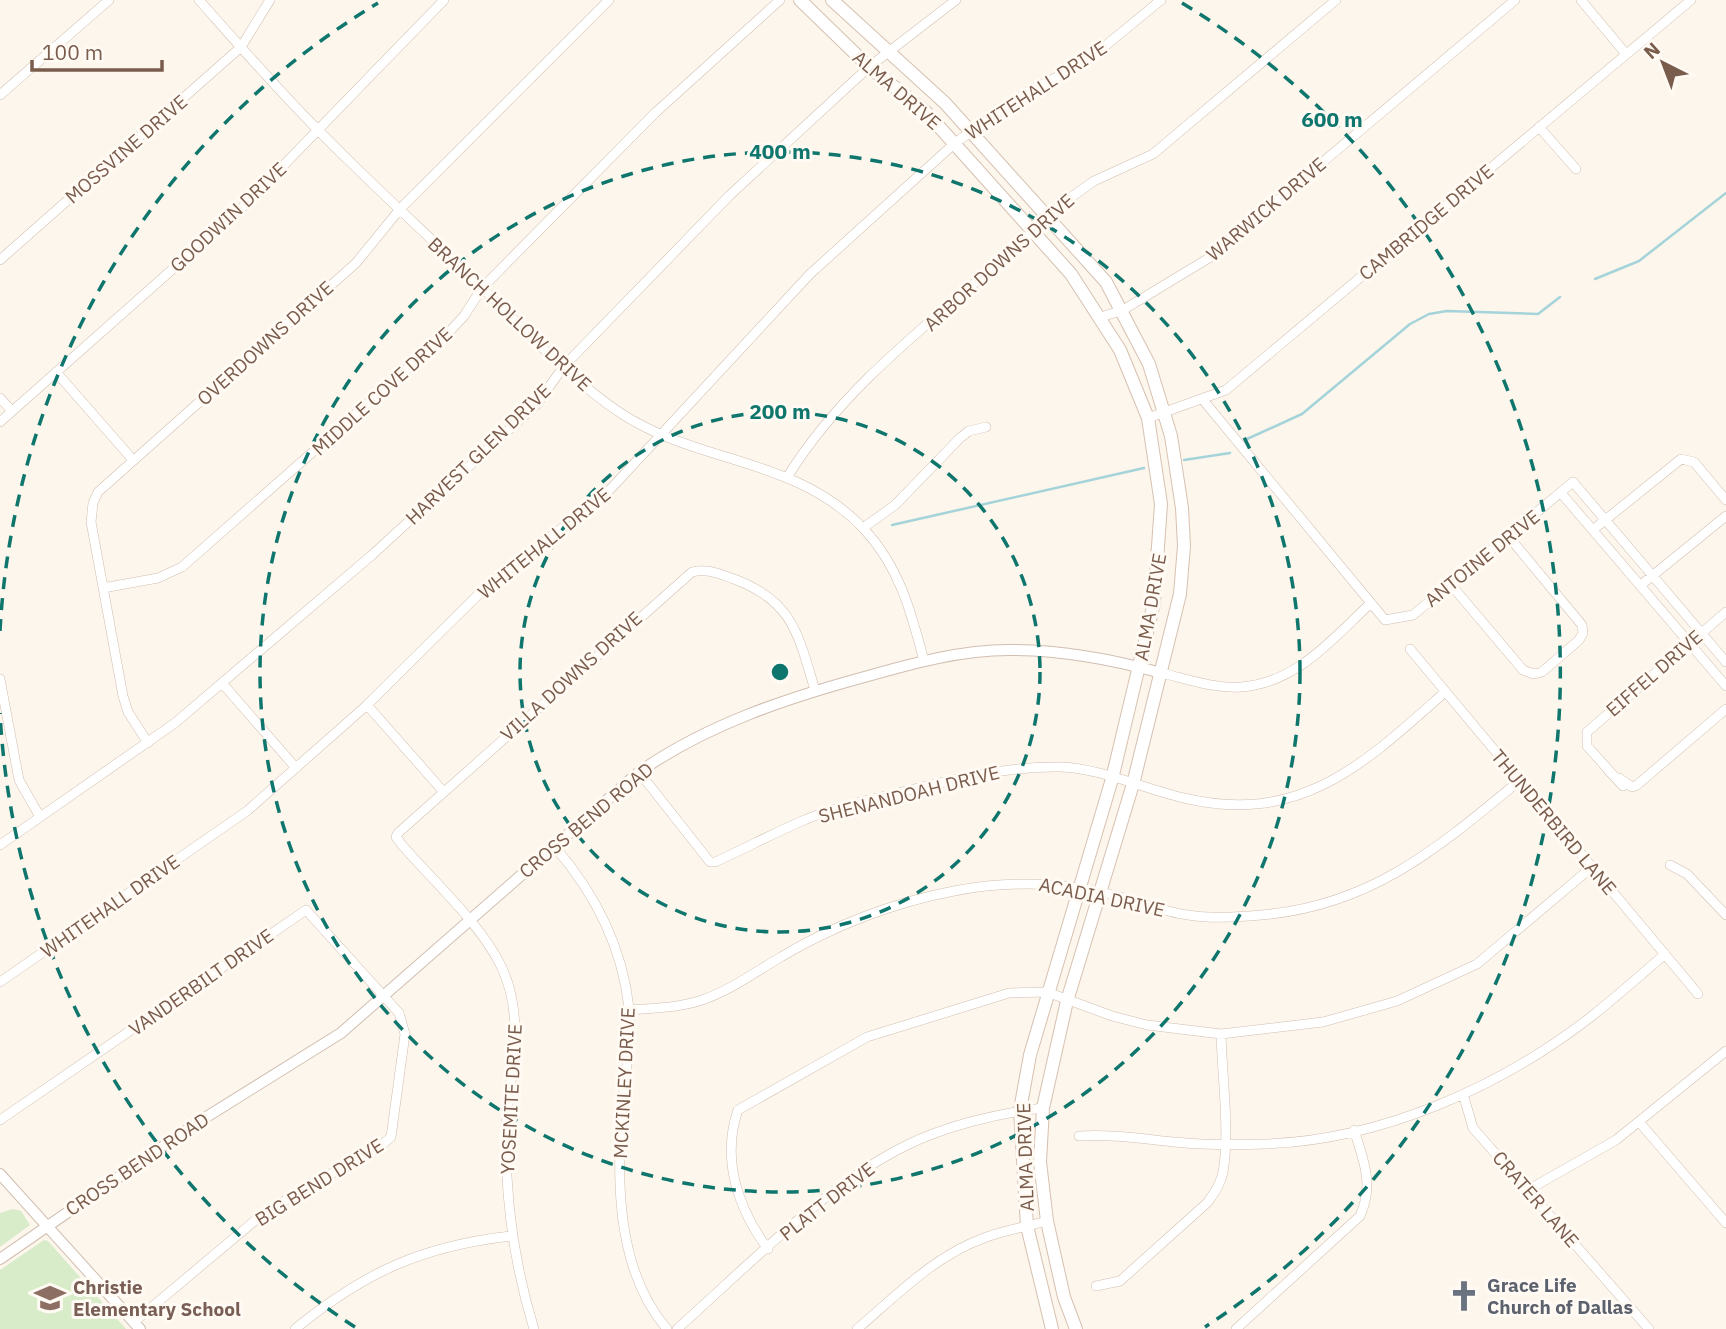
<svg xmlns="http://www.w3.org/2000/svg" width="1726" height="1329" font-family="'IBM Plex Sans',sans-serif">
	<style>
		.green { fill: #d8ecc9 }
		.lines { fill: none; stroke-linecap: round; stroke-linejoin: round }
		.stream { stroke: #a5d3da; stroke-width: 2.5 }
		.minor-casing { stroke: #d1beb0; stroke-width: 10 }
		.tertiary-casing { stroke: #d1beb0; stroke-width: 12 }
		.secondary-casing { stroke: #d6c0b0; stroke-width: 14 }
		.minor { stroke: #fff; stroke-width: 9 }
		.tertiary { stroke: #fff; stroke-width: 10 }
		.secondary { stroke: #fff; stroke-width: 12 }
		.ring { fill: none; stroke: #0f766e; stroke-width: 3.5; stroke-dasharray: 12 9 }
		.labels { text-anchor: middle; stroke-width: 6; stroke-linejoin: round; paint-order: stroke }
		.street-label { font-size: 19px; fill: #7a5c4d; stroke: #fffaf3 }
		.worship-label { font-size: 19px; font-weight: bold; fill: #5b616d; stroke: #fffaf3; text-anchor: start }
		.education-label { font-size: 19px; font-weight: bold; fill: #785e54; stroke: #fffaf3; text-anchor: start }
		.centre { fill: #0f766e; stroke: #fffaf3; stroke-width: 3.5 }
		.ring-label { font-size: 21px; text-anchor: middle; font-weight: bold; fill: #0f766e; stroke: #fffaf3; stroke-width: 6; stroke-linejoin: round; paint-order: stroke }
	</style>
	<rect width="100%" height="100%" fill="#fdf6ec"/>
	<path class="green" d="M13,1209l8,2 9,14 -30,22v-34z
		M44,1240l4,1 78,88h-126v-59z"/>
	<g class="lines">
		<path class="stream" d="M1595,279l44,-18 87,-68
			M1247,439l55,-25 108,-90 19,-10 18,-3 91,3 22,-17
			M1184,460l46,-7
			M892,525l252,-57"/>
		<defs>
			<path id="minor" d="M199,0c39,44 77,88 118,129 51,52 104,100 156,150 48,46 94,99 149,135 77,50 173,43 241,114 36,38 48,83 61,133
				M1581,0l45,54
				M0,95l109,-95
				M1539,127l37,42
				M0,260l241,-213 29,-47
				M1101,317l22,-7 86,-52 306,-258
				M56,372l77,88
				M0,398l12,13
				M1203,400l182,220 28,-5 160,-133 153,180
				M1148,418l78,-28 465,-390
				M0,422l245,-217 199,-205
				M788,476c68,-110 185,-182 275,-273l31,-22 59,-27 183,-154
				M1561,493l165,193
				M863,528l32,-23 65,-67 9,-7 17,-4
				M1594,529l87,-70 13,3 32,38
				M1641,585l85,-69
				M1452,586l71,84 11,4 8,-2 37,-32 4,-7 -1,-8 -73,-88
				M103,588l55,-10 24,-11 267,-235 15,-16 18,-28 173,-175 125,-113
				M1410,649l288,345
				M1161,673c26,6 54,16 80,14 56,-4 92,-49 130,-84
				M0,679l19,101 21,37
				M222,683l74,85
				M367,705l75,85
				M148,743l-20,-31 -5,-16 -32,-174 2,-19 5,-11 258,-229 44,-54 209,-209
				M1608,770l15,16 -36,-40v-14l139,-120
				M639,772l71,90h5c29,-13 57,-28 87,-41 30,-13 64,-20 96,-28 54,-13 106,-27 162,-26 41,1 84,22 124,31 117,28 181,-35 261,-106
				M1619,778l13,9 5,-2 89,-76
				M0,845l175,-122 197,-168 164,-150 28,-39 166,-171 139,-128 87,-67
				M554,846c41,47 68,99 75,162 3,31 -3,60 -6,91 -7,75 -8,170 44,230
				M1670,865l17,9 39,41
				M0,982l247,-171 120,-106 120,-119 118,-91 205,-221 145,-131 75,-53 52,-25 79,-65
				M629,1010c24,-2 50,-2 73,-10 29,-10 53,-28 79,-43 51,-31 114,-55 173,-66 58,-11 110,-9 167,6 22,6 44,15 67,18 24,4 49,2 73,0 110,-9 177,-67 258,-134
				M1463,1094l10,34 176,201
				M0,1120l306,-210 93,103 6,21 -14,103 -19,16 -63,32 -51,33 -124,104
				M1640,1123l86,100
				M1079,1136c32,-2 64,3 95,6 30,3 61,3 91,2 116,-4 236,-57 327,-128 25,-20 49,-41 73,-62
				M1528,1190l88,-50 110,-89
				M768,1249c-30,-40 -47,-90 -30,-139l129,-73 142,-44 38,-1 65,24 35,9 74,9 102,-12 74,-21 80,-37 115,-97
				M1096,1286l24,-5 88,-79c6,-9 13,-18 15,-30 7,-39 -1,-97 -2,-138
				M295,1329c70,-57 127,-83 216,-93
				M534,1329c-20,-65 -29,-130 -28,-199 2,-55 21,-108 -4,-162 -20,-43 -68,-86 -100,-123l-6,-8 2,-4 294,-261c16,-4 27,2 42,7 59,22 64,55 81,111
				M677,1329c69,-61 146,-142 228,-183 40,-20 93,-33 138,-38
				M857,1329c39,-33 77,-73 127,-91 20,-8 42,-11 63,-17
				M1236,1329l124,-113c14,-31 4,-55 -6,-86"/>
			<path id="tertiary" d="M0,1174l140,155
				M0,1259l200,-138 141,-88 298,-261c69,-48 148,-74 229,-96 46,-13 93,-26 141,-26 52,0 102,9 152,23"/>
			<path id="secondary" d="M800,0l69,67 56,44 146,163 49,76 28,68 13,86 -7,99 -42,176 -82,276 -10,55 7,116 25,103
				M832,0l113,103 161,179 43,82 22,72 11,72 2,38 -4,48 -47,190 -66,217 -24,107 -3,54 7,59 17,76 12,32"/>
		</defs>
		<use href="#minor" class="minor-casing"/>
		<use href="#tertiary" class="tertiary-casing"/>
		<use href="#secondary" class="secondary-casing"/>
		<use href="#minor" class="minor"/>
		<use href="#tertiary" class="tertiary"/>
		<use href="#secondary" class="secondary"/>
	</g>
	<g class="ring">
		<circle cx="780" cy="672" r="260"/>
		<circle cx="780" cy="672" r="520"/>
		<path d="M355 1327A781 781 0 0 1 0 713M0 631A781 781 0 0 1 378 3M1182 3A781 781 0 0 1 1205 1327"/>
	</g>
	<defs>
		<symbol id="church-bare" viewBox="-9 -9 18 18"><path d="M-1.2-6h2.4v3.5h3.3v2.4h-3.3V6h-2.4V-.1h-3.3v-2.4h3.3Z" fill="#6b7280" stroke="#fffaf3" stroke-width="2.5" paint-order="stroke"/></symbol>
		<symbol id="school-bare" viewBox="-9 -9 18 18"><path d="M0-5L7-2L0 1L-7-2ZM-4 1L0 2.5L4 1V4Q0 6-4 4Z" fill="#8d6e63" stroke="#fffaf3" stroke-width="2.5" paint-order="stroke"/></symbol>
	</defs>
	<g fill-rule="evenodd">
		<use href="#church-bare" x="1442" y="1274" width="44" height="44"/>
		<use href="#school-bare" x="28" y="1276" width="44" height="44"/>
	</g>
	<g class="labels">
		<g class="street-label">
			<text transform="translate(897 90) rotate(41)" y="7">ALMA DRIVE</text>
			<text transform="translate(1036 90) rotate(-33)" y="7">WHITEHALL DRIVE</text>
			<text transform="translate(126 149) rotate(-41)" y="7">MOSSVINE DRIVE</text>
			<text transform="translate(1266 209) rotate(-40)" y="7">WARWICK DRIVE</text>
			<text transform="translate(228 217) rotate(-43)" y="7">GOODWIN DRIVE</text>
			<text transform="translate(1426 222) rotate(-40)" y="7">CAMBRIDGE DRIVE</text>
			<text transform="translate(999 262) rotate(-42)" y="7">ARBOR DOWNS DRIVE</text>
			<text transform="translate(510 314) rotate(43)" y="7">BRANCH HOLLOW DRIVE</text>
			<text transform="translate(265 343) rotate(-42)" y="7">OVERDOWNS DRIVE</text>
			<text transform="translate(382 391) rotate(-42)" y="7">MIDDLE COVE DRIVE</text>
			<text transform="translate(478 454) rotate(-44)" y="7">HARVEST GLEN DRIVE</text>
			<text transform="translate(544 543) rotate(-39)" y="7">WHITEHALL DRIVE</text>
			<text transform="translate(1482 558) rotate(-39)" y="7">ANTOINE DRIVE</text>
			<text transform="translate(1150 607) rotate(-80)" y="7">ALMA DRIVE</text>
			<text transform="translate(1654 673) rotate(-41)" y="7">EIFFEL DRIVE</text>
			<text transform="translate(571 676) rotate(-42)" y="7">VILLA DOWNS DRIVE</text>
			<text transform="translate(909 794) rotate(-14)" y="7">SHENANDOAH DRIVE</text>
			<text transform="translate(586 820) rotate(-40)" y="7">CROSS BEND ROAD</text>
			<text transform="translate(1554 822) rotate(50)" y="7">THUNDERBIRD LANE</text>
			<text transform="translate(1102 897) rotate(12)" y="7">ACADIA DRIVE</text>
			<text transform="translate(110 906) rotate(-35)" y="7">WHITEHALL DRIVE</text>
			<text transform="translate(201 982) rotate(-35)" y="7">VANDERBILT DRIVE</text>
			<text transform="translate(624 1083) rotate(-87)" y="7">MCKINLEY DRIVE</text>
			<text transform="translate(511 1099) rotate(-87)" y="7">YOSEMITE DRIVE</text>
			<text transform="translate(1025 1157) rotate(-92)" y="7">ALMA DRIVE</text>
			<text transform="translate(137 1164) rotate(-34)" y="7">CROSS BEND ROAD</text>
			<text transform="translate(319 1182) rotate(-32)" y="7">BIG BEND DRIVE</text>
			<text transform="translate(1536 1199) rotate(49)" y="7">CRATER LANE</text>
			<text transform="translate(827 1201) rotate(-38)" y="7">PLATT DRIVE</text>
		</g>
		<g class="worship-label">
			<text x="1487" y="1292">Grace Life<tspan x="1487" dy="22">Church of Dallas</tspan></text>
		</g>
		<g class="education-label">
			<text x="73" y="1294">Christie<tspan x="73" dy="22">Elementary School</tspan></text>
		</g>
	</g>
	<circle cx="780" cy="672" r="10" class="centre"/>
	<g class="ring-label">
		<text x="1332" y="127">600 m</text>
		<text x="780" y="159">400 m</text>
		<text x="780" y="419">200 m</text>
	</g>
	<g transform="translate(1663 63) rotate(318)" stroke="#fffaf3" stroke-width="5" paint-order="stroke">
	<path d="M0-5L12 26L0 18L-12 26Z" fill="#7a5c4d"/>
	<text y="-10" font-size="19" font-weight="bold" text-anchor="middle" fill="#7a5c4d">N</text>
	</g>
	<path d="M32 60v10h130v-10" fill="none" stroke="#7a5c4d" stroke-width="3.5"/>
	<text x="42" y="60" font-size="21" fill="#7a5c4d" stroke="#fffaf3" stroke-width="5" paint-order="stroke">100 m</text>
</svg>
